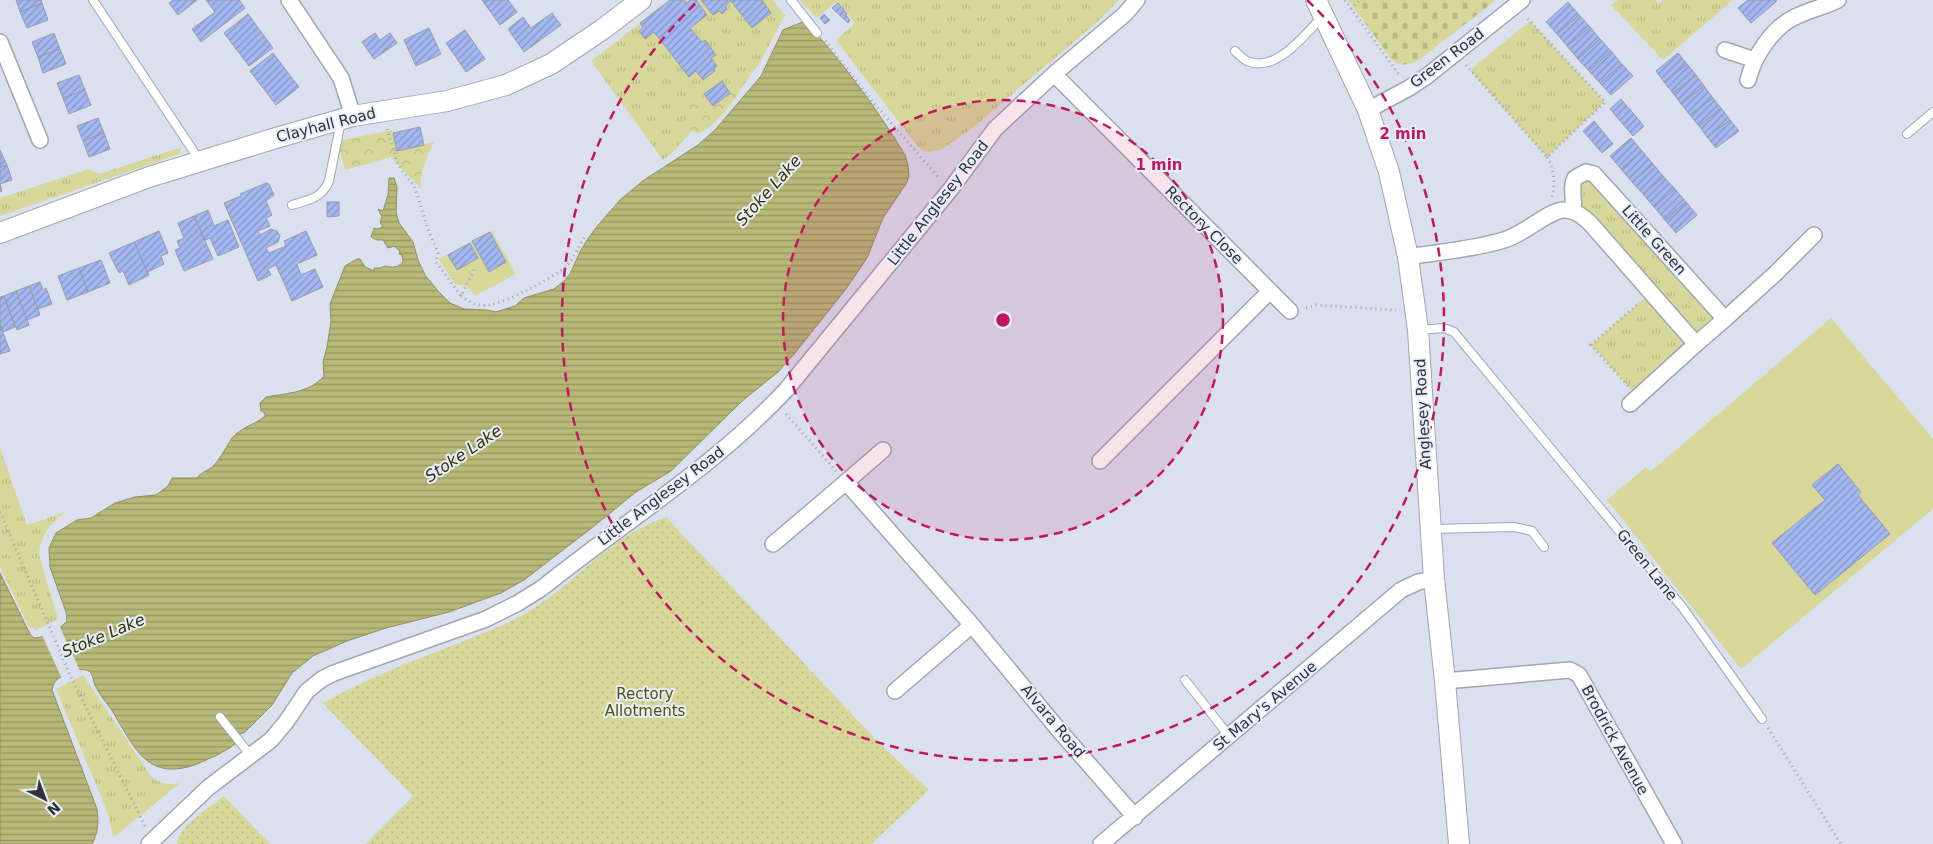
<svg xmlns="http://www.w3.org/2000/svg" width="1933" height="844" font-family="'DejaVu Sans',sans-serif">
	<style>
		.grass { fill: url(#grass-tufts) }
		.forest { fill: url(#forest-crowns) }
		.cemetery { fill: url(#cemetery-stones) }
		.park { fill: url(#park-dots) }
		.pitch { fill: #d7d799 }
		.water { fill: url(#water-rules); stroke: #909064 }
		.pier { fill: #dae0ee }
		.building { fill: url(#building-hatch); stroke: #989caa }
		.lines { fill: none; stroke-linecap: round; stroke-linejoin: round }
		.lane-casing { stroke: #a1a6b3; stroke-width: 10 }
		.street-casing { stroke: #a1a6b3; stroke-width: 18 }
		.secondary-casing { stroke: #a1a6b3; stroke-width: 22 }
		.path { stroke: #9ea2ae; stroke-width: 3; stroke-dasharray: 1 4; stroke-linecap: butt }
		.lane { stroke: #fff; stroke-width: 8 }
		.street { stroke: #fff; stroke-width: 15 }
		.secondary { stroke: #fff; stroke-width: 20 }
		.ring { fill: none; stroke: #c2185b; stroke-width: 2.5; stroke-dasharray: 9 6 }
		.labels { text-anchor: middle; stroke-width: 4; stroke-linejoin: round; paint-order: stroke }
		.street-label { font-size: 15px; fill: #313339; stroke: #e7edfb }
		.park-label { font-size: 15px; fill: #545200; stroke: #e7edfb }
		.water-label { font-size: 16px; font-style: italic; fill: #333200; stroke: #e7edfb }
		.centre { fill: #c2185b; stroke: #e7edfb; stroke-width: 2.5 }
		.ring-label { font-size: 15px; text-anchor: middle; font-weight: bold; fill: #c2185b; stroke: #e7edfb; stroke-width: 4; stroke-linejoin: round; paint-order: stroke }
	</style>
	<defs>
		<pattern id="grass-tufts" width="24" height="20" patternUnits="userSpaceOnUse" patternTransform="scale(1.25)"><rect width="24" height="20" fill="#d7d799"/><path d="M3 7l-1-3M5 7V3M7 7l1-3M15 17l-1-3M17 17v-4M19 17l1-3" fill="none" stroke="#b9b985"/></pattern>
		<pattern id="forest-crowns" width="20" height="18" patternUnits="userSpaceOnUse" patternTransform="scale(1.25)"><rect width="20" height="18" fill="#d7d799"/><path d="M2 6a3 3 0 1 1 6 0M12 15a3 3 0 1 1 6 0" fill="none" stroke="#b9b985"/></pattern>
		<pattern id="cemetery-stones" width="16" height="16" patternUnits="userSpaceOnUse" patternTransform="scale(1.25)"><rect width="16" height="16" fill="#d7d799"/><path d="M2 7V4a2 2 0 0 1 4 0v3zM10 15v-3a2 2 0 0 1 4 0v3z" fill="#b9b985"/></pattern>
		<pattern id="park-dots" width="8" height="8" patternUnits="userSpaceOnUse" patternTransform="scale(1.25)"><rect width="8" height="8" fill="#d7d799"/><path d="M2 2h.1M6 6h.1" fill="none" stroke="#b9b985" stroke-width="1.8" stroke-linecap="round"/></pattern>
		<pattern id="water-rules" width="6" height="5" patternUnits="userSpaceOnUse" patternTransform="scale(1.25)"><rect width="6" height="5" fill="#b8b877"/><path d="M0 2.5h6" fill="none" stroke="#969663"/></pattern>
		<pattern id="building-hatch" width="6" height="6" patternUnits="userSpaceOnUse" patternTransform="scale(1.25)"><rect width="6" height="6" fill="#a3b7f1"/><path d="M-1 1l2-2M0 6l6-6M5 7l2-2" fill="none" stroke="#8595c4"/></pattern>
	</defs>
	<rect width="100%" height="100%" fill="#dae0ee"/>
	<path class="grass" d="M670,0h103l12,15 -24,46 -13,18 -61,57 -13,15 -11,9 -72,-99z
		M800,0h319l-23,23 -121,103 -34,24 -13,2 -5,-1 -6,-5 -81,-106 19,-17 -19,-21 -19,16z
		M1618,0h38l4,4 3,-4h70l-70,60 -52,-55z
		M1530,21l75,81 -58,55 -77,-87z
		M182,147l-3,7 -179,62v-18l89,-29 11,5z
		M1586,172l139,147 -87,78 -47,-52 59,-52 -71,-79 -4,-36z
		M0,448l27,77 38,-13c-15,12 -25,24 -26,43l19,64 -22,11 -7,-3 -29,-60z
		M83,675l68,101c9,8 18,9 29,7l-67,55 -3,-16 -5,-16 -49,-117z"/>
	<path class="forest" d="M748,79c-10,15 -32,51 -51,54 -9,-4 -15,-16 -17,-26 12,-17 32,-10 49,-14 6,-1 13,-10 19,-14z
		M392,130l5,21 37,-9c-7,15 -15,30 -13,47l-30,-32 -46,13 -8,-29z"/>
	<path class="cemetery" d="M1348,0h148l-77,60c-9,5 -19,7 -27,0z"/>
	<path class="park" d="M666,517l215,228 48,45 -58,54h-505l47,-48 -90,-93c42,-24 87,-41 131,-58 24,-10 48,-18 70,-31 52,-29 83,-77 142,-97z
		M224,796l46,48h-93c1,-17 34,-38 47,-48z"/>
	<path class="pitch" d="M492,231l24,43 -41,22 -7,-9 -13,-3 -16,-25z
		M1831,318l102,121v70l-192,160 -134,-169 39,-33 4,5z"/>
	<path class="water" d="M805,21c38,42 71,86 100,134l3,10 1,12 -3,7 -23,34 -16,40 -21,31 -51,64 -17,19 -37,30 -70,69 -35,21 -38,31 -74,57 -23,13 -52,19 -63,16 -39,13 -34,15 -21,17 -20,32 -27,27 -5,2 -12,-13 -6,5 13,18c-12,9 -24,14 -38,20 -49,18 -62,-15 -84,-52 -5,-8 -13,-16 -17,-25 -3,-4 -2,-10 -5,-14 -6,-9 -32,2 -37,10 -1,2 -1,4 -2,7l45,119c2,14 1,23 -5,35h-92v-271l30,61 4,4c12,0 25,-8 33,-17l-1,-9 -16,-45 -1,-19 7,-15 21,-13 14,-2 24,-15 20,-6 21,-2 12,-9 4,-8h25c3,-5 10,-7 15,-11 8,-7 14,-20 20,-29 9,-11 23,-13 33,-22v-3l-4,-2 -1,-8 6,-6c22,-4 43,-4 58,-21l-1,-14 4,-15 4,-26 -1,-17 15,-38 12,-7h3l5,8 9,4v-3h6l5,-2c7,2 14,2 18,-5l-1,-6 -3,-1 1,-3 -6,-5 -6,2 -5,-8h-6l-6,-3 3,-9 3,1 6,-2 -3,-5 2,-5 -4,-8 5,2 5,-16 1,-17h5l3,9 -1,25 3,11 14,19 5,18 7,15 13,16 12,12 14,6 23,1 9,2 19,-6 9,-8 30,-9 10,-8 6,-7 10,-22 7,-12 12,-16 21,-24 24,-20 54,-35 17,-15 46,-54 22,-46z"/>
	<path class="pier" d="M59,625l21,46 -18,8 -20,-44z"/>
	<path class="building" d="M16,0h25l1,3 -22,9z
		M173,0h24l-19,15 -9,-12z
		M206,0h33l6,8 -44,34 -9,-13 23,-17z
		M482,0h26l9,12 -17,13z
		M670,0h14l3,3 3,-3h6l11,15 -17,13 12,14 3,-2 11,15 -5,3 6,8 -4,4 2,1 -12,9 -7,-9 -7,6 -35,-45 -9,7 -6,-8 4,-4 -3,-4z
		M701,0h61l9,13 -19,15 -21,-27 -6,5 2,3 -5,5 -3,-3 -6,4z
		M1748,0h27l2,1 -26,22 -13,-15z
		M1568,2l11,13 -22,19 -11,-12z
		M42,3l6,17 -21,8 -7,-16z
		M838,3l9,11 -1,1 4,5 -2,3 -16,-15z
		M552,13l9,12 -37,27 -16,-23 15,-12 8,11z
		M248,14l25,34 -24,18 -25,-33z
		M824,14l6,6 -5,4 -5,-6z
		M1579,15l11,12 -23,19 -10,-12z
		M1590,27l10,12 -22,20 -11,-13z
		M429,28l12,26 -25,12 -12,-26z
		M465,30l20,29 -19,13 -20,-29z
		M54,33l6,16 -22,8 -6,-15z
		M375,33l5,7 10,-7 7,10 -23,16 -12,-17z
		M1600,39l11,12 -22,20 -11,-12z
		M60,49l6,15 -23,9 -5,-16z
		M1611,51l11,13 -22,19 -11,-12z
		M273,53l26,34 -23,18 -26,-34z
		M1678,53l9,11 -23,18 -8,-11z
		M1622,64l11,12 -22,19 -11,-12z
		M1687,64l9,11 -23,18 -9,-11z
		M79,75l6,15 -22,8 -6,-15z
		M1696,75l8,11 -23,18 -8,-11z
		M722,81l8,12 -17,13 -9,-12z
		M1704,86l9,12 -23,17 -9,-11z
		M85,90l6,15 -22,9 -6,-16z
		M1713,98l8,10 -22,18 -9,-11z
		M1621,99l23,27 -11,10 -23,-27z
		M1721,108l9,12 -23,17 -8,-11z
		M98,118l6,15 -21,8 -6,-15z
		M1730,120l9,11 -23,17 -9,-11z
		M1594,121l19,23 -11,9 -19,-22z
		M420,127l4,18 -27,6 -4,-18z
		M104,133l6,16 -21,8 -6,-16z
		M1631,138l11,13 -21,18 -11,-13z
		M0,150l7,15 -7,2z
		M1642,151l11,13 -21,18 -11,-13z
		M1653,164l11,13 -21,17 -11,-12z
		M7,165l5,15 -12,4 2,7 -2,1v-25z
		M1664,177l11,12 -21,18 -11,-13z
		M266,183l3,1 5,11 -8,6 6,14 -6,3 4,8 -12,5 2,4 11,-6 6,2 3,5 -2,6 -12,6 3,5 17,-7 -2,-5 22,-10 11,24 -20,9 4,11 14,-6 8,18 -31,14 -16,-36 -8,4 3,6 -13,6 -34,-78 17,-7 -1,-2z
		M1675,189l11,13 -21,18 -11,-13z
		M327,202h12v14l-12,1z
		M1686,202l11,13 -21,18 -11,-13z
		M208,210l6,16 14,-6 11,27 -21,9 -8,-18 -5,2 -11,-24z
		M194,216l19,43 -29,12 -9,-21 5,-2 -3,-7 7,-3 -6,-15z
		M159,231l9,22 -7,3 3,8 -17,8 -13,-30z
		M490,232l16,30 -17,10 -17,-31z
		M134,242l15,33 -20,10 -6,-14 -4,2 -10,-20z
		M470,243l8,15 -21,12 -9,-15z
		M101,260l9,23 -22,9 -9,-24z
		M79,268l9,24 -21,8 -9,-24z
		M40,282l3,8 3,-2 6,16 -14,5 -9,-23z
		M29,286l11,29 -13,5 -11,-29z
		M16,291l13,34 -12,5 -13,-34z
		M4,296l11,31 -12,5 -3,-7v-28z
		M0,325l10,26 -10,3z
		M1838,464l23,28 -3,3 32,39 -75,61 -43,-52 53,-43 -13,-15z"/>
	<g class="lines">
		<defs>
			<path id="lane" d="M93,0l107,161
				M791,0l26,33
				M1235,51c3,3 8,8 12,10 29,13 58,-27 76,-45
				M1907,134l26,-22
				M292,205c17,-5 30,-7 37,-24l12,-60
				M1419,330l25,-2 10,4 229,276 79,111
				M1432,529l82,-2 18,4 12,16
				M1185,680l44,56
				M220,717l31,39"/>
			<path id="street" d="M289,0l52,78 12,38
				M0,42l40,98
				M1725,50l30,10
				M1054,74l236,237
				M1748,80c6,-24 24,-52 47,-63 14,-7 29,-10 43,-17
				M1368,110l41,-22 18,-12 95,-76
				M1408,257c30,-5 68,-8 96,-17 19,-5 44,-29 59,-30 11,-1 19,6 27,13l106,121 29,-25 -131,-145 -8,-2 -11,6c-5,9 0,22 -2,33
				M1725,319l51,-46 38,-38
				M1630,404l66,-60
				M1100,461l170,-170
				M846,482l37,-32
				M773,544l73,-62 126,143 86,104 77,88
				M1445,681l125,-11 9,5 95,169
				M895,691l77,-66
				M149,844l60,-57 62,-47 15,-18 21,-31 15,-12 12,-6 152,-54 32,-16 24,-15c82,-66 172,-121 244,-198l164,-200 45,-61 59,-55 71,-60 12,-14
				M1101,844l300,-254 17,-8 16,-3"/>
			<path id="secondary" d="M1316,0l52,110 21,62 19,85 10,73 16,249 11,102 14,163
				M0,233l149,-56 127,-39 77,-22 94,-15 59,-16 45,-21 52,-35 38,-29"/>
		</defs>
		<use href="#lane" class="lane-casing"/>
		<use href="#street" class="street-casing"/>
		<use href="#secondary" class="secondary-casing"/>
		<path class="path" d="M1345,0l55,76
			M1351,9l9,-9
			M825,41l48,61 66,76
			M1466,65l81,92 58,-55 -79,-85
			M387,129l11,36 16,21 3,8 11,35 10,24 -2,9 25,34 13,-26
			M1547,157c8,14 8,25 5,40
			M461,296c8,6 18,11 28,9 17,-2 63,-27 77,-38l6,-8 13,-23
			M1306,308l10,-3 80,5
			M1628,386l-37,-41 48,-42
			M786,414l50,57
			M0,512l70,163 75,151
			M1768,728l73,116"/>
		<use href="#lane" class="lane"/>
		<use href="#street" class="street"/>
		<use href="#secondary" class="secondary"/>
	</g>
	<circle cx="1003" cy="320" r="220" fill="#c2185b" fill-opacity=".12"/>
	<g class="ring">
		<circle cx="1003" cy="320" r="220"/>
		<path d="M1307 0A441 441 0 1 1 699 0"/>
	</g>
	<g class="labels">
		<g class="street-label">
			<text transform="translate(1447 58) rotate(-37)" y="5">Green Road</text>
			<text transform="translate(326 125) rotate(-14)" y="5">Clayhall Road</text>
			<text transform="translate(938 203) rotate(-52)" y="5">Little Anglesey Road</text>
			<text transform="translate(1204 225) rotate(45)" y="5">Rectory Close</text>
			<text transform="translate(1654 240) rotate(48)" y="5">Little Green</text>
			<text transform="translate(1423 414) rotate(-93)" y="5">Anglesey Road</text>
			<text transform="translate(661 496) rotate(-37)" y="5">Little Anglesey Road</text>
			<text transform="translate(1647 565) rotate(51)" y="5">Green Lane</text>
			<text transform="translate(1265 706) rotate(-40)" y="5">St Mary's Avenue</text>
			<text transform="translate(1053 721) rotate(50)" y="5">Alvara Road</text>
			<text transform="translate(1615 740) rotate(61)" y="5">Brodrick Avenue</text>
		</g>
		<g class="park-label">
			<text x="645" y="699">Rectory<tspan x="645" dy="17">Allotments</tspan></text>
		</g>
		<g class="water-label">
			<text transform="translate(768 190) rotate(-48)" y="6">Stoke Lake</text>
			<text transform="translate(463 453) rotate(-34)" y="6">Stoke Lake</text>
			<text transform="translate(103 635) rotate(-23)" y="6">Stoke Lake</text>
		</g>
	</g>
	<circle cx="1003" cy="320" r="8" class="centre"/>
	<g class="ring-label">
		<text x="1403" y="139">2 min</text>
		<text x="1159" y="170">1 min</text>
	</g>
	<g transform="translate(45 799) rotate(138)" stroke="#e7edfb" stroke-width="4" paint-order="stroke">
	<path d="M0-4L9 19L0 12L-9 19Z" fill="#313339"/>
	<text y="-8" font-size="14" font-weight="bold" text-anchor="middle" fill="#313339">N</text>
	</g>
</svg>
